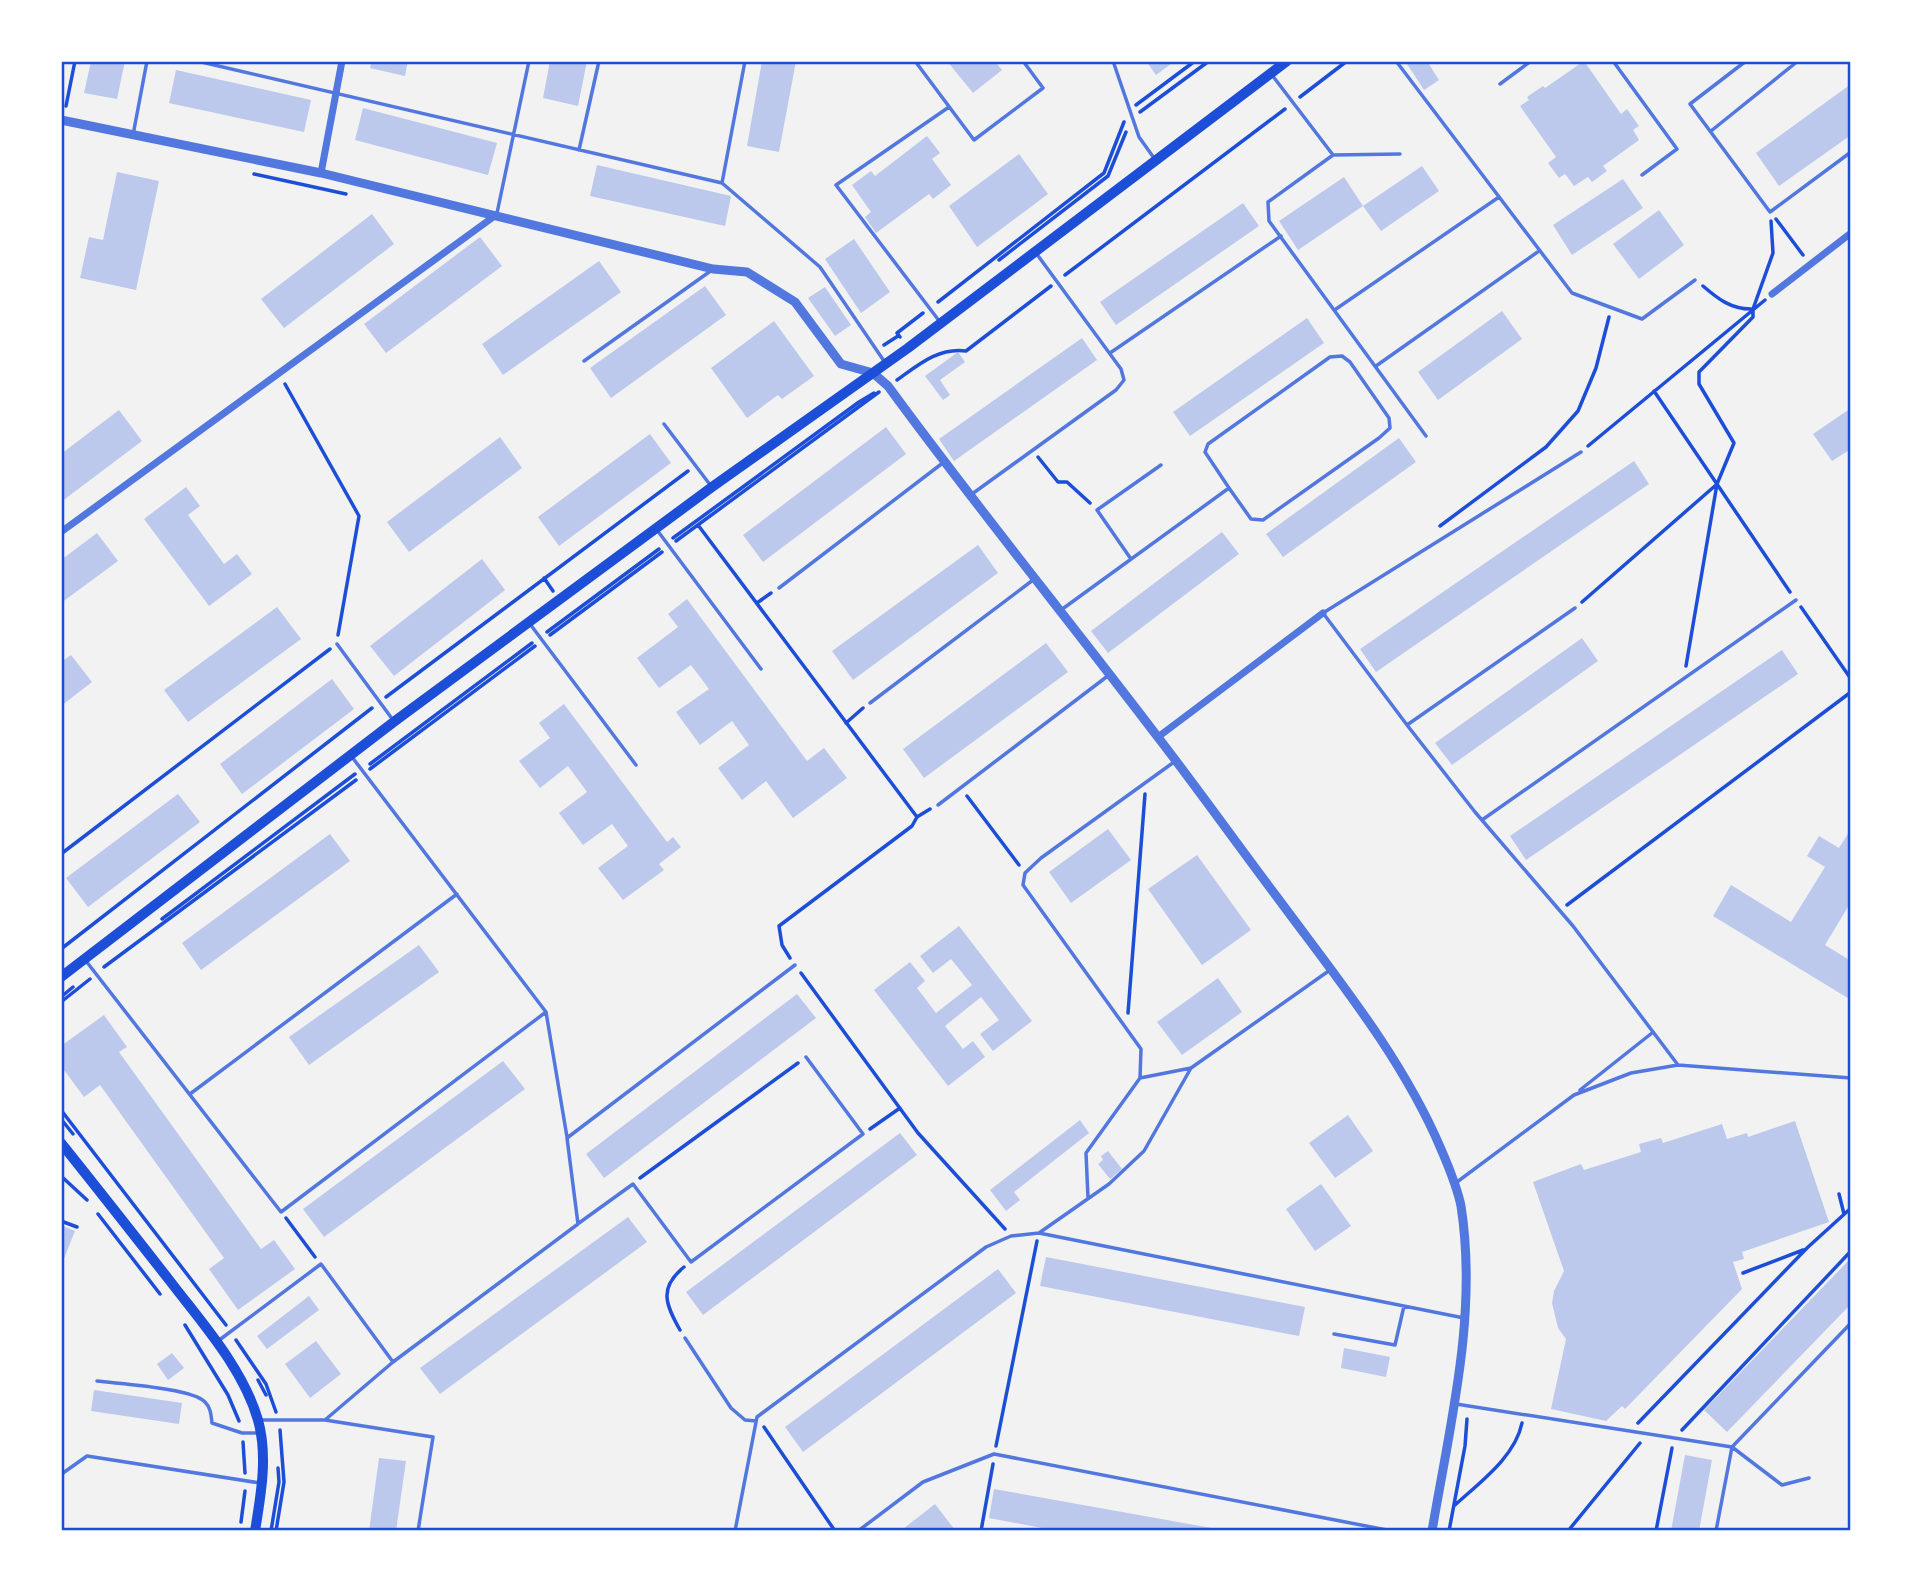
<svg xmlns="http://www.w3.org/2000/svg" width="1912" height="1592" font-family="Helvetica,sans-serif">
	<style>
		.building { fill: #bdc9ec }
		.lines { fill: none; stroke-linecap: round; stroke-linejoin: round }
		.path { stroke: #1d4ed8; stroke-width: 3.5 }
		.service { stroke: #5277de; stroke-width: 3.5 }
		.minor { stroke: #5277de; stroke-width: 7 }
		.tertiary { stroke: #5277de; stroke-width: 9 }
		.secondary { stroke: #1d4ed8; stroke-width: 10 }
		.neatline { fill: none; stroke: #1d4ed8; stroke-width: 2.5 }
	</style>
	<rect width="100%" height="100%" fill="#f2f2f2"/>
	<path class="building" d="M91,61h34l-8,38 -33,-6z
		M372,61h36l-3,15 -35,-8z
		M550,61h37l-9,45 -35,-8z
		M762,61h34l-17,91 -32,-6z
		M947,61h53l-3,3 5,6 -29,23z
		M1146,61h29l-19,14z
		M1405,61h22l12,19 -15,10z
		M1584,61l37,53 6,-5 12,17 -6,4 6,10 -36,26 4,5 -15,11 -4,-5 -14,9 -9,-12 -6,4 -11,-15 8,-6 -36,-51 9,-6 -2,-3 16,-11 2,2z
		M176,70l135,30 -7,32 -135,-29z
		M1851,84v51l-72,51 -23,-33z
		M363,108l134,35 -9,32 -133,-35z
		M927,136l13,17 -8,6 19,26 -18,14 -4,-5 -53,39 -11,-16 6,-5 -19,-27 19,-14 4,5z
		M1019,154l29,40 -71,53 -28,-41z
		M597,165l134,31 -6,30 -135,-30z
		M1422,166l17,25 -58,40 -18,-25z
		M117,172l42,9 -23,109 -56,-12 9,-41 14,3z
		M1344,177l19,29 -65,44 -19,-29z
		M1623,179l20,29 -71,47 -19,-30z
		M1243,203l16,23 -143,99 -16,-23z
		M1659,210l25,35 -45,34 -26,-35z
		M372,214l22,30 -110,84 -23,-29z
		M480,237l22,29 -116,87 -22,-29z
		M854,239l36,53 -29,21 -36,-54z
		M599,261l22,31 -118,83 -21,-31z
		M705,286l21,29 -115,83 -21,-30z
		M825,287l26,38 -16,11 -27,-38z
		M1502,311l20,28 -84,61 -20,-28z
		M1307,318l17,25 -134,93 -17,-24z
		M774,321l40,55 -32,23 -4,-4 -31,23 -36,-50z
		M1082,338l15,22 -143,101 -15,-22z
		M958,352l7,10 -25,18 10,15 -7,5 -18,-24z
		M1851,408v41l-19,12 -19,-27z
		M119,410l23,31 -81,61v-48z
		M886,427l20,27 -143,108 -20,-27z
		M650,434l21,29 -112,83 -21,-29z
		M500,437l22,31 -113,84 -22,-30z
		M1399,438l17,24 -133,95 -17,-23z
		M1634,461l15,23 -273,188 -16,-23z
		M186,487l14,19 -12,9 36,49 13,-10 15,20 -43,32 -65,-87z
		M1222,532l17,22 -131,99 -17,-22z
		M97,533l21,28 -57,42v-43z
		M978,545l20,28 -145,107 -21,-29z
		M482,559l23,31 -111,86 -24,-30z
		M687,599l120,162 17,-13 23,30 -54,40 -27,-37 -24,19 -24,-32 31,-23 -17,-24 -32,24 -24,-33 33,-23 -18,-24 -32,23 -22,-30 41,-31 -10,-13z
		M277,607l24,32 -113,83 -24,-32z
		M1582,638l16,23 -146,104 -17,-22z
		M1046,643l22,29 -144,106 -21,-29z
		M1782,650l16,24 -272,186 -16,-24z
		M71,655l21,27 -31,24v-44z
		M332,679l22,30 -112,85 -22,-30z
		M564,704l103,138 6,-5 8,10 -22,17 5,6 -41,30 -25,-32 30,-22 -16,-22 -29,21 -24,-32 28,-21 -19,-26 -28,22 -21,-27 31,-23 -11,-15z
		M178,794l22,28 -112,85 -22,-29z
		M1108,829l23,31 -60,43 -22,-31z
		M1851,829v73l-26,43 26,16v39l-138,-84 18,-31 60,37 34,-55 -18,-11 12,-20 20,12z
		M330,834l20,27 -149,109 -19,-27z
		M1197,855l54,75 -49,35 -54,-76z
		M959,926l73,95 -39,30 -13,-17 19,-14 -18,-23 -36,29 18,23 10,-8 12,16 -37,29 -74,-96 36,-28 15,19 -8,7 19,25 36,-28 -21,-26 -18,14 -13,-17z
		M419,945l20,27 -130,93 -20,-28z
		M1218,978l24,34 -60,43 -25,-33z
		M797,994l19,24 -212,160 -18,-24z
		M104,1015l23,32 -8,5 142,197 13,-9 21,29 -57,41 -29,-41 15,-11 -124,-173 -16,12 -23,-31v-20z
		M503,1061l22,28 -201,148 -21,-28z
		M1348,1115l25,36 -38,27 -26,-35z
		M1080,1120l9,13 -75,59 6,8 -14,11 -16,-21z
		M1795,1121l34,101 -87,30 2,7 -11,3 9,27 -117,120 -3,-3 -16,15 -55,-12 15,-70 -8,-11 -6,-25 2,-12 10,-20 -31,-89 48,-18 3,6 57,-18 -2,-8 22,-6 2,5 59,-19 5,15 20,-6 1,4z
		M900,1133l17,22 -214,160 -17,-23z
		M1108,1151l14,18 -12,10 -12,-15 5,-4 -2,-4z
		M1321,1184l30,42 -36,25 -29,-42z
		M628,1217l19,25 -207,152 -20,-26z
		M61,1225l14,6 -14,35z
		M1046,1257l259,50 -6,29 -259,-50z
		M1851,1258v46l-124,128 -23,-22z
		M998,1269l18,24 -213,159 -18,-25z
		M309,1296l10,14 -52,39 -10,-13z
		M316,1341l25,33 -31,24 -25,-34z
		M1344,1348l46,9 -4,20 -45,-9z
		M172,1353l12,15 -16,12 -11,-16z
		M94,1390l88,13 -3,21 -88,-13z
		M1685,1455l27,5 -13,71h-28z
		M379,1458l27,3 -10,70h-27z
		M994,1489l223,40v2h-159l-69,-13z
		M935,1504l20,26 -54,1 7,-6z"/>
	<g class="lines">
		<path class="path" d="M1300,97l47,-36
			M1136,105l59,-44
			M66,106l9,-45
			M1140,112l69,-51
			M254,174l92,20
			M1776,219l27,36
			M999,260l109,-84 18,-44
			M1065,275l220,-166
			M1703,286c15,13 28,23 48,23
			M938,302l166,-129 20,-51
			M900,337l-3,-4 26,-20
			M884,345l14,-9
			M897,380c21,-15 42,-33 69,-29l85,-65
			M285,384l74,132 -21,119
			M1654,391l136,201
			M1588,446l177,-146
			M1038,457l20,25h9l23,21
			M698,525l219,292 -5,9 -133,100 3,19 8,13
			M1440,526l106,-79 32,-36 18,-43 13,-51
			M673,538l186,-136 15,-9
			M676,541l203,-149
			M544,578l9,13
			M1582,602l134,-117
			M757,603l14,-10
			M1801,607l50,72
			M547,632l112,-83
			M550,635l112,-83
			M1686,666l31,-182 17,-41 -35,-59v-12l54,-55v-8l20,-56 -2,-32
			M386,697l302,-226
			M846,723l17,-15
			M370,764l162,-121
			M370,769l165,-123
			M967,796l52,69
			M917,817l13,-8
			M61,854l269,-205
			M1567,905l284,-213
			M162,919l193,-145
			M61,949l311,-241
			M104,967l252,-187
			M801,973l117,160 87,96
			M61,997l12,-10
			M61,1002l29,-23
			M1128,1013l17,-219
			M61,1110l165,215
			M61,1119l12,15
			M870,1129l30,-21
			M61,1176l26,24
			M640,1178l158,-115
			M1839,1194l5,20
			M98,1214l62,80
			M286,1218l29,39
			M61,1221l16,6
			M1743,1273l60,-23
			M185,1325l43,70 11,26
			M680,1330c-14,-25 -22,-42 4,-63
			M236,1340l30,44 10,28
			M258,1380l8,15
			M1638,1423l169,-175 44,-40
			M764,1427l71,104
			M1682,1430l169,-179
			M243,1442l2,31
			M996,1446l41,-205
			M1455,1505c25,-23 60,-48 67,-82
			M241,1522l4,-31
			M271,1531l8,-49 -1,-14
			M276,1531l8,-49 -4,-52
			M981,1531l12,-67
			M1449,1531l16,-85 2,-27
			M1568,1531l72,-88
			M1656,1531l16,-83"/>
		<path class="service" d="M197,61l525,122 98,84 64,94
			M915,61l59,79 69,-52 -20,-27
			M1113,61l26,76 15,21
			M1396,61l176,232 70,26 53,-39
			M1613,61l64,88 -35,26
			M1746,61l-56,43 80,108 81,-60
			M1272,75l61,80 67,-1
			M1500,84l31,-23
			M1711,131l87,-70
			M133,135l14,-74
			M579,150l20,-89
			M1333,155l-65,47 1,19 157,215
			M722,183l23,-122
			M497,213l32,-152
			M1336,309l163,-112
			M940,322l-104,-137 113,-78
			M1110,353l171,-117
			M584,361l128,-91
			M1376,366l163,-115
			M664,424l47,62
			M1581,452l-258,161 84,112 68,87 98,114 105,139
			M972,494l144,-104 8,-10 -3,-11 -85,-116
			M657,530l104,139
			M1131,559l-34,-49 64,-45
			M779,588l165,-126
			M1061,610l168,-122 -24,-36 3,-8 122,-87 12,-1 8,6 39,56 1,10 -11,10 -116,82 -12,-1 -22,-31
			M530,624l106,141
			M337,644l56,76
			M870,703l163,-123
			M1407,725l168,-117
			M352,757l194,255 21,125
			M938,805l171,-130
			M1482,820l314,-220
			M86,961l195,251 265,-200
			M1191,1068l139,-98
			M1140,1078l1,-29 -118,-164 2,-12 16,-15 133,-96
			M1580,1090l72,-57
			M190,1094l267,-200
			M1457,1182l117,-87 57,-22 47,-8 173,13
			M579,1223l54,-39 58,78 172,-128 -57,-77
			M1039,1233l70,-49 35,-33 47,-83 -51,10 -54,75 2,45
			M1334,1334l61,11 9,-39
			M685,1338l46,70 14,12 11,1
			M218,1341l103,-77 72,98
			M97,1381c22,3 95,7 108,21 6,6 6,13 7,21l30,10h16
			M1456,1404l276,43 -16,84
			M260,1420h65l108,17 -15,94
			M325,1420l68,-58 185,-138 -11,-86 228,-173
			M1809,1478l-27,7 -50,-38 119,-124
			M61,1479l2,-6 24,-17 173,27
			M735,1531l22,-114 229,-170 25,-11 28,-3 425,85
			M858,1531l65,-49 71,-28 398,77"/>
		<path class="minor" d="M321,173l21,-112
			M1772,294l79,-61
			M61,532l435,-317
			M1158,737l165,-124"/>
		<path class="tertiary" d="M61,120l260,53 392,96 34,3 48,30 46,62 32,9 15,13c87,119 180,233 269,350 41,53 80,108 120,161 59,80 125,160 164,252 8,19 16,37 20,57 17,109 -11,218 -29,325"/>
		<path class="secondary" d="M61,977l334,-256 317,-234 196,-139 379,-287
			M61,1143c37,46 73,92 109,138 32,42 73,87 88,139 10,36 3,74 -3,111"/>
	</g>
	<rect width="1912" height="1592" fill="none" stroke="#ffffff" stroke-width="126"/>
	<rect x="63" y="63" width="1786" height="1466" class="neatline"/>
</svg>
